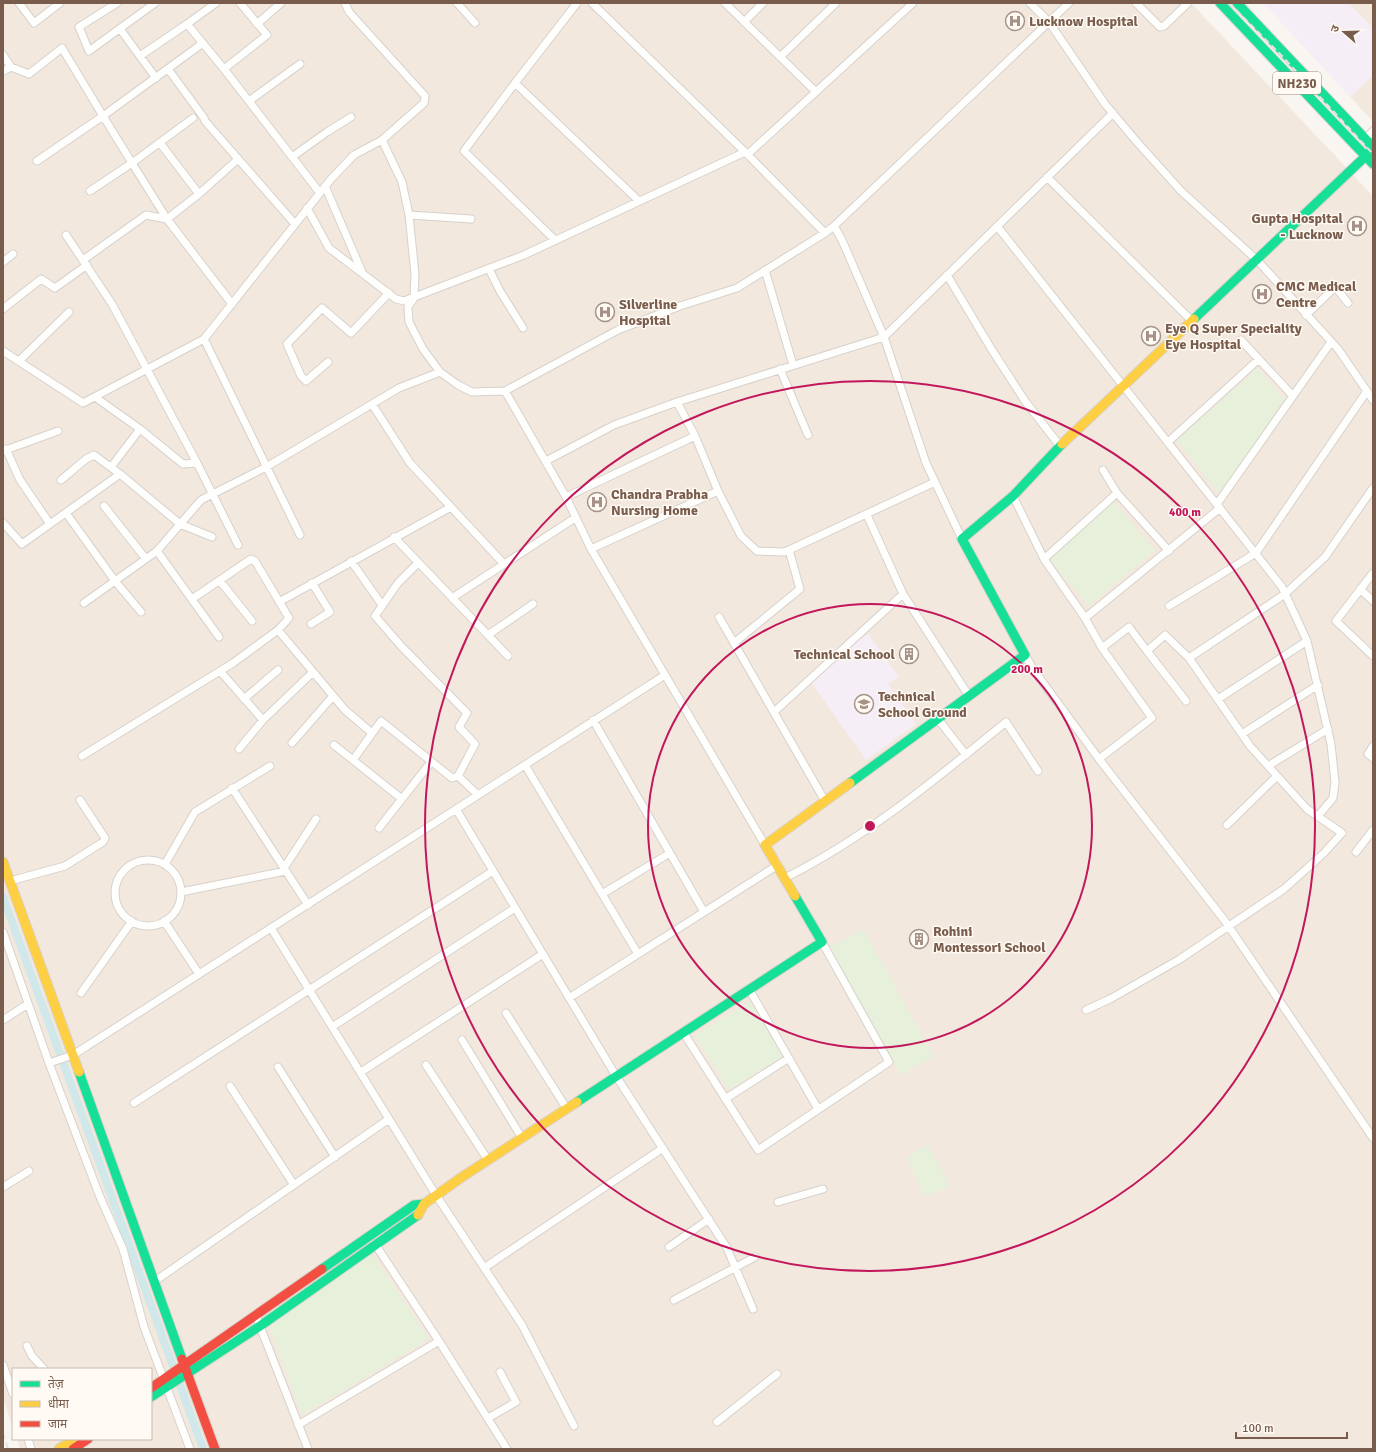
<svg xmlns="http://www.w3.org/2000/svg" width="1376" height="1452" font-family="Signika,'Noto Sans Devanagari',sans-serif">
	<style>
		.residential { fill: #f2e8de }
		.education { fill: #f6eef6 }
		.green { fill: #e7f0db }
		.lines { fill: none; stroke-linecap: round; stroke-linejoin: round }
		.canal { stroke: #d0e8ea; stroke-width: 8 }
		.street-casing { stroke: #d7d1cb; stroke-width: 9 }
		.fast-casing { stroke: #d9d2cb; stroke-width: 11 }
		.slow-casing { stroke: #d9d2cb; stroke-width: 11 }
		.jam-casing { stroke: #d9d2cb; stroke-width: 11 }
		.street { stroke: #fefefd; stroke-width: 7 }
		.fast { stroke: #16e098; stroke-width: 9 }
		.slow { stroke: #ffcf43; stroke-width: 9 }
		.jam { stroke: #f24e42; stroke-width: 9 }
		.rail { stroke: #e6e3e7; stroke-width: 2; stroke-dasharray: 6 4; stroke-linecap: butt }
		.ring { fill: none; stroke: #c2185b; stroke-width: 2 }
		.labels { text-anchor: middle; stroke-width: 3; stroke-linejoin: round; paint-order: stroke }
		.shield { fill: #fffaf3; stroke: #a28b7f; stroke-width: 1 }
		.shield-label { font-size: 13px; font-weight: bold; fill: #7a5c4d }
		.poi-label { font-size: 14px; font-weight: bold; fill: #7a5c4d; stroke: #fffaf3; text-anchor: start }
		.centre { fill: #c2185b; stroke: #fffaf3; stroke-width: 2 }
		.ring-label { font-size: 12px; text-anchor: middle; font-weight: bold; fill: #c2185b; stroke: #fffaf3; stroke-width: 3; stroke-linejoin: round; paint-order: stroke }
	</style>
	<rect width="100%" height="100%" fill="#f9f5f0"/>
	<path class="residential" d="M3,3h1188l182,193v1253h-1353l-3,-10h134v-70h-138v59l-10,-30z
		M1348,3h25v25z
		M1373,75v46l-23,-24z"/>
	<path class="education" d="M1263,3h85l25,25v47l-23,22z
		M868,634l31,43 -11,7 28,40 -50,36 -58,-82z"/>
	<path class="green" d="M1258,368l26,31 -63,97 -44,-56z
		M1113,501l42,49 -66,56 -42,-49z
		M863,929l71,127 -33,19 -72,-127z
		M750,1001l34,54 -55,35 -34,-54z
		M928,1144l22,43 -26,9 -17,-39z
		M372,1254l57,85 -127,76 -33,-90z"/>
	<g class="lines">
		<path class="canal" d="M3,897l200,552"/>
		<defs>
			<path id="street" d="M19,3l15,20 26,-20
				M117,3l-38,24 10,24 66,-48
				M216,3l-29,21 37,45 43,-34 -27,-32
				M457,3l18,20
				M592,3l153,149 80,81
				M725,3l91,89
				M1030,3l19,19 56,82 32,38 44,49 76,69 81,89 35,51
				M1136,3l24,24 4,-1 24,-23
				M744,22l19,-19
				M257,24l24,-21
				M120,29l36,49
				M3,55l8,12 18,7 33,-26 41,68 -66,45
				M140,56l47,-32
				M780,57l56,-54
				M168,69l36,49 1,3 90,103
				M224,69l96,124
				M3,71l8,-4
				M515,83l62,-80
				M249,101l51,-37
				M193,118l-61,45 -29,-47 100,-73
				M1365,139l8,-8
				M382,140l20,42 7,33 6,59 -1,24 -6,9 1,15 14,27 17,23 18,13 14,7 33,-1 113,-61 62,-24 57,-18 88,-55 9,-7 235,-223
				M748,154l165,-151
				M292,157l35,-25 24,-15
				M1047,177l145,144
				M325,186l37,86
				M90,191l42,-28 35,56 65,85
				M199,194l38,-34
				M307,208l22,40 67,51 8,2 120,-46 221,-103
				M409,215l62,4
				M834,226l8,14 42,97 42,126 36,76
				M997,226l285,361 25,54 24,103 4,38 -2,16 -15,18
				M66,235l46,69 85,159 41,82
				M555,240l-91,-89 51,-68 124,118
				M83,260l63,-45 21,4 32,-25 -39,-51
				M3,262l10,-8
				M489,269l11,22 23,37
				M765,270l28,95
				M947,275l45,75 33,51 35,45
				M3,309l38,-30 14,9 32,-23
				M1306,315l27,-26h4l11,14
				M204,339l96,196
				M1241,340l52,56
				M3,351l80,52 121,-64 127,-160 23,-24 28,-15 42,-37 1,-7 -76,-84 -4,-9
				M19,361l50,-49
				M328,362l-22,19 -5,-5 -14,-32 35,-36 29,25 38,-40
				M780,369l28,66
				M505,391l61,106 25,52 174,296
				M95,397l45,32 43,35 14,-1
				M677,402l18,34 23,55 23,45 16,15 27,1 5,-2 146,-68
				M372,404l38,59 94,101
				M1168,442l91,-83
				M6,449l14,31 30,44
				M3,451l55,-20
				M546,461l68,-36 63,-23 207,-65 229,-224
				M111,467l29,-38
				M1103,470l14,23 52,58
				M61,480l25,-21 8,-4 26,19 60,50 32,13
				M1013,496l31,63 41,59 17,30 50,70 -53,41
				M566,497l129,-61
				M1217,504l114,-162
				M104,506l42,53
				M66,513l49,68 26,31
				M867,515l36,79 66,102
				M3,523l19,21 98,-70
				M394,537l114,119
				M591,549l127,-58
				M157,551l62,86
				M1044,559l73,-66
				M351,561l31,44
				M418,563l-20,20 -23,33 27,31 65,66 -8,14 16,17 -17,32
				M1373,573l-37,48 37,35
				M220,581l32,40
				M1360,589l13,12
				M452,598l123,-80
				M279,602l172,-95
				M84,603l73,-52 44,-51 67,-34 131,-78 41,-16
				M1169,606l87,-53 111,-162
				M719,617l106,184
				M1085,618l135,-110
				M311,624l19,-12 -18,-29
				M278,630l67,80 27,23
				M488,635l45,-31
				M734,643l66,-54 -11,-39
				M1102,648l27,-21 18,24
				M1025,655l8,14 66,90 126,162 148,217
				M1189,658l96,-64 40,-37 48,-69
				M220,671l43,49
				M244,699l34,-29
				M1218,699l89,-58
				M774,712l129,-118
				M938,719l28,36
				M593,720l111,192
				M1242,734l76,-49
				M292,743l41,-47
				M334,745l68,54
				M1373,746l-5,8 5,4
				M239,749l24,-29 50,-48
				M82,756l151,-93 45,-33 11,-12 -34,-57 -4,-2 -59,40
				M353,760l28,-39 71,57 6,-2 20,19
				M525,765l113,189
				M1268,766l60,-37
				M232,788l76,117
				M456,809l160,267 111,172 26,61
				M1227,825l50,-49
				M379,828l52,-66
				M1356,852l17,-22
				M115 893a33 33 0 1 1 66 0a33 33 0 1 1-66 0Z
				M165,864l30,-52 75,-46
				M284,868l32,-49
				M785,878c82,-41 151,-99 221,-156l32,49
				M10,881l55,-15 38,-24 2,-4 -25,-38
				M181,892l105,-21
				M602,894l68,-41
				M164,921l35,53
				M271,928l165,267 86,130 52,101
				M3,932l46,131 51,134 23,52 21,78 46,122
				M749,989l69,120
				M81,993l51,-72
				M569,998l209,-133
				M1086,1010l24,-11 70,-40 104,-70 40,-36 18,-20 -35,-24 -57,-63 -61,-88 -24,-23 -18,16 39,50
				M506,1013l61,96
				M3,1020l25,-16
				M332,1027l183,-119
				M683,1032l75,118 131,-88 -67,-120
				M462,1040l60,98
				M49,1063l24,-8 592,-380
				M426,1065l62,95
				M278,1067l57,90
				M361,1072l182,-118
				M230,1086l64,99
				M725,1099l64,-41
				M134,1103l359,-232
				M3,1187l26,-16
				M778,1202l45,-13
				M375,1244l64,97 68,108
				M669,1247l40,-28
				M484,1268l179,-120
				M155,1281l234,-162
				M674,1300l81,-43
				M256,1316l52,133
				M27,1346l5,10 12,13
				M3,1365l10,29
				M488,1418l28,-16 -16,-30
				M717,1422l60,-48
				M298,1425l141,-84
				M28,1439l3,10"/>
			<path id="fast" d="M1220,3l153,161
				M1237,3l136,144
				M1194,319l176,-167
				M850,783l175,-128 -63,-116 51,-43 49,-52
				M79,1072l103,287
				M577,1102l245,-160 -27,-46
				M322,1269l92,-64 10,-1
				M151,1397l109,-71 158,-111"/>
			<path id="slow" d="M1062,444l132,-125
				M3,862l76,210
				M795,896l-30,-51 85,-62
				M418,1215l6,-11 38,-27 115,-75
				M59,1449l16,-10"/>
			<path id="jam" d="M182,1359l33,90
				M151,1388l171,-119
				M73,1449l15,-10"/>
		</defs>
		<use href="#street" class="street-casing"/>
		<use href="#fast" class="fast-casing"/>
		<use href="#slow" class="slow-casing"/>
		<use href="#jam" class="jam-casing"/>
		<use href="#street" class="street"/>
		<use href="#fast" class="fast"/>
		<use href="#slow" class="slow"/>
		<use href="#jam" class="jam"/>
		<path class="rail" d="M1229,3l52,52 92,99
			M3,1433l5,16"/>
	</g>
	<g class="ring">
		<circle cx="870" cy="826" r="222"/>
		<circle cx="870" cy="826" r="445"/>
	</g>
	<defs>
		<symbol id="hospital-ring" viewBox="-11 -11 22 22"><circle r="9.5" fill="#fffaf3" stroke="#a69286" stroke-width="1.5"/><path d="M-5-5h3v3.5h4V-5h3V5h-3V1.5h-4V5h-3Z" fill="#a69286"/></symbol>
		<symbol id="building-ring" viewBox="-11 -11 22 22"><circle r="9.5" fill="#fffaf3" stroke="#a69286" stroke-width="1.5"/><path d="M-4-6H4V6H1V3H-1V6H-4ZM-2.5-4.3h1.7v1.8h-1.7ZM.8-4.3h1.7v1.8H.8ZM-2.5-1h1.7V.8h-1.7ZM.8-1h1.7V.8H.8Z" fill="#a69286"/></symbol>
		<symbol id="school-ring" viewBox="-11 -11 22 22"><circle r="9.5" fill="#fffaf3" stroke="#a69286" stroke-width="1.5"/><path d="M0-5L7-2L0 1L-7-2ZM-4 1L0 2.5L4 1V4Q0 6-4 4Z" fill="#a69286"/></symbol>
	</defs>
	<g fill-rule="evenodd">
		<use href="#hospital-ring" x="1004" y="10" width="22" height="22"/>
		<use href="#hospital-ring" x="1346" y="215" width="22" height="22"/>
		<use href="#hospital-ring" x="1251" y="283" width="22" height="22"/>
		<use href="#hospital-ring" x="594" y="301" width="22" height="22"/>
		<use href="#hospital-ring" x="1140" y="325" width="22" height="22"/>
		<use href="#hospital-ring" x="586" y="491" width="22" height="22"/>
		<use href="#building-ring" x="898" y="643" width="22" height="22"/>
		<use href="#school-ring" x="853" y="693" width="22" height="22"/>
		<use href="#building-ring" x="908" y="928" width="22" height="22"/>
	</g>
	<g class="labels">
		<rect class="shield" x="1273" y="72" width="48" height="22" rx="3"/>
		<g class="shield-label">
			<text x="1297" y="88">NH230</text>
		</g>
		<g class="poi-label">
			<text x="1029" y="26">Lucknow Hospital</text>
			<text x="1343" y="223" text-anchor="end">Gupta Hospital<tspan x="1343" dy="16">- Lucknow</tspan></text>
			<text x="1276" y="291">CMC Medical<tspan x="1276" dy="16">Centre</tspan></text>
			<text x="619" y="309">Silverline<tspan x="619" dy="16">Hospital</tspan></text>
			<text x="1165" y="333">Eye Q Super Speciality<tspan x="1165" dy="16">Eye Hospital</tspan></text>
			<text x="611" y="499">Chandra Prabha<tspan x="611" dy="16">Nursing Home</tspan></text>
			<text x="895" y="659" text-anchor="end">Technical School</text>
			<text x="878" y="701">Technical<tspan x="878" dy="16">School Ground</tspan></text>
			<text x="933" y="936">Rohini<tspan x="933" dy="16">Montessori School</tspan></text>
		</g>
	</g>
	<circle cx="870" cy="826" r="6" class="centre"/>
	<g class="ring-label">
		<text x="1185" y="516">400 m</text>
		<text x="1027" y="673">200 m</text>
	</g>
	<rect width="1376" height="1452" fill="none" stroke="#7a5c4d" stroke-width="8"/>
	<rect x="12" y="1368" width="140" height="72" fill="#fffaf3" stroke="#cabbb1"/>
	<rect x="20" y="1381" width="20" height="6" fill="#16e098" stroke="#cabbb1"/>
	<text x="48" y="1388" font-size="12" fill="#7a5c4d">तेज़</text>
	<rect x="20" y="1401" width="20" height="6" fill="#ffcf43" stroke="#cabbb1"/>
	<text x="48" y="1408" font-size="12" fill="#7a5c4d">धीमा</text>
	<rect x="20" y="1421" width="20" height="6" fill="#f24e42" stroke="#cabbb1"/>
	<text x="48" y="1428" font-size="12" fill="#7a5c4d">जाम</text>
	<g transform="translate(1344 32) rotate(290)" stroke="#fffaf3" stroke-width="3" paint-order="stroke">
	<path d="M0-3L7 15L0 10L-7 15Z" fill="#7a5c4d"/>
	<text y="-6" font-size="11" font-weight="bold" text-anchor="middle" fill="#7a5c4d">उ</text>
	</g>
	<path d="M1236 1432v6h111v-6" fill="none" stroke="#7a5c4d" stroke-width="2"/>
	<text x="1242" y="1432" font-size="12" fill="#7a5c4d" stroke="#fffaf3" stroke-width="3" paint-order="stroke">100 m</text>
</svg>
